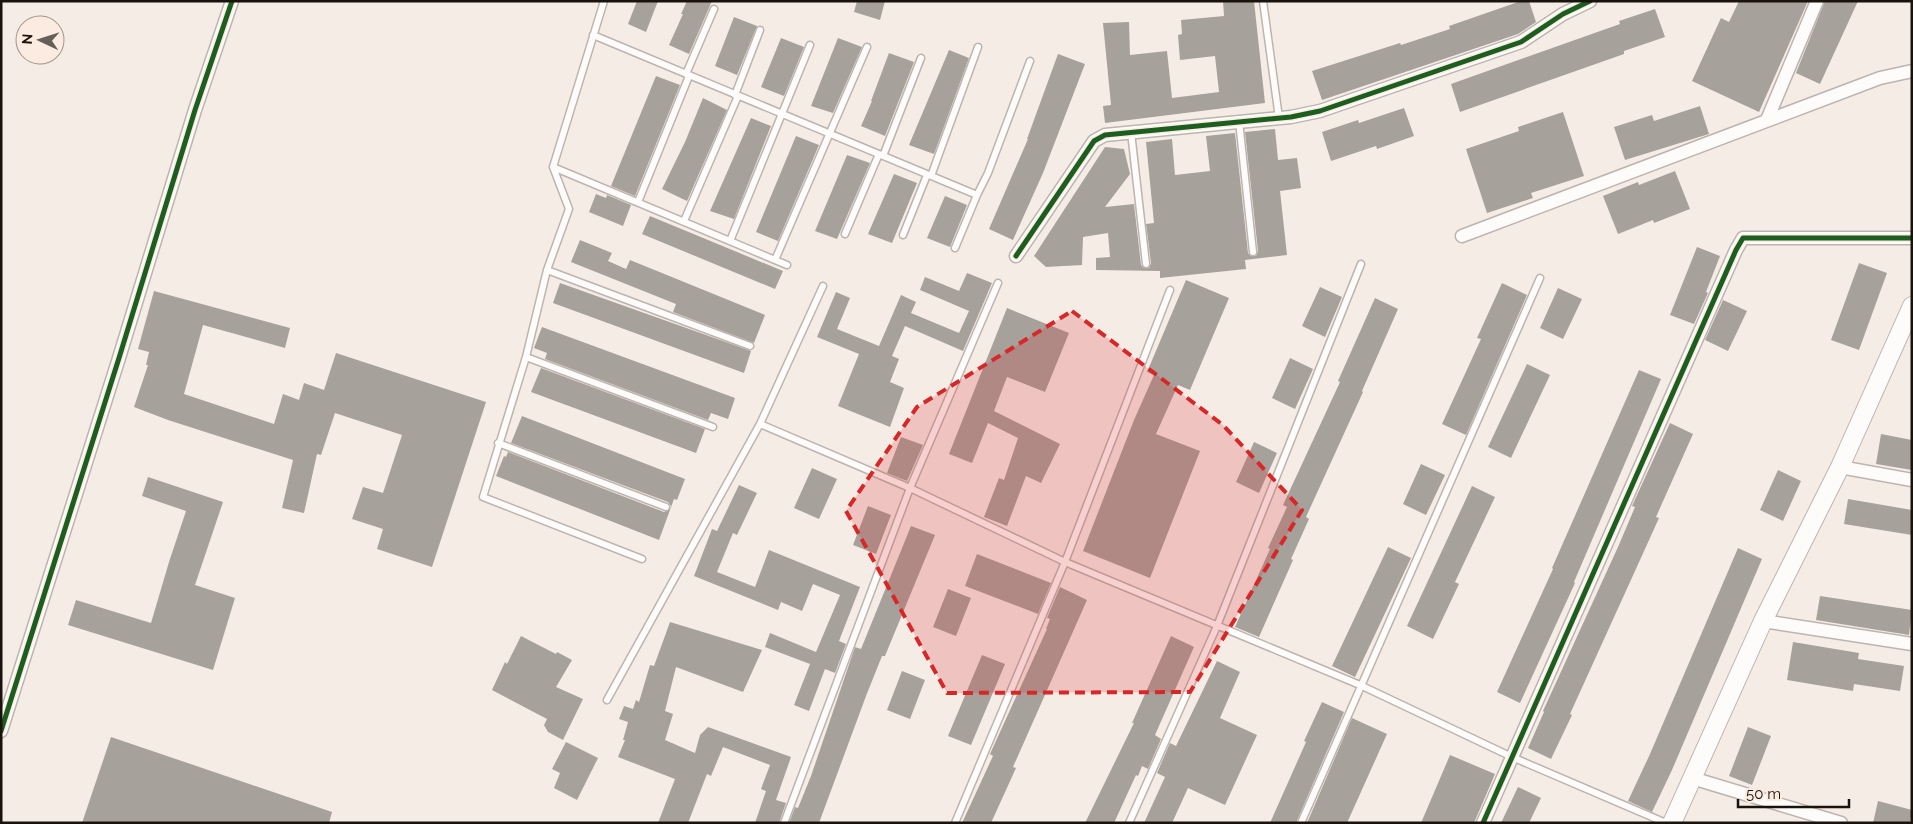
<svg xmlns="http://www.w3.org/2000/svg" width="1913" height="824" font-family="Raleway,sans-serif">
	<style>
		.building { fill: #a7a19b }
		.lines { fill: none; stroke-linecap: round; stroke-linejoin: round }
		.lane-casing { stroke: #bdb4af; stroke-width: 9 }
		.street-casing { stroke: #bdb4af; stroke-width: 15 }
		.secondary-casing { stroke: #bdb4af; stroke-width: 20 }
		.lane { stroke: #fefcfb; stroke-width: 6 }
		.street { stroke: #fefcfb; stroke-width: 12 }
		.secondary { stroke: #fefcfb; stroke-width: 18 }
		.cycleway-casing { stroke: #fcebe0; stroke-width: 8 }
		.cycleway { stroke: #1b5e20; stroke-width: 5 }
		.marked { fill: #d62828; fill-opacity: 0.2; stroke: #d62828; stroke-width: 4; stroke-dasharray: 10 6; stroke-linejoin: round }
	</style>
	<rect width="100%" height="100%" fill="#f6ece6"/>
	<path class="building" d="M637,1h21l-12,31 -18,-8z
		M687,1h25l-23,53 -20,-9 14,-31h-2z
		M857,1h28l-5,19 -26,-8z
		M1223,1h31l11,102 -160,20 -2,-17 8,-1 -8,-82 26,-1 1,33 37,-4 5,47 47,-6 -4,-36 -35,4 -2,-25 4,-1 -1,-14 43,-4z
		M1521,1h8l7,21 -18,12 -196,66 -10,-29 88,-28 1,2 49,-16 -1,-3z
		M1739,1h69l-49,111 -67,-31 29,-63 8,4z
		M1825,1h33l-38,83 -24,-11z
		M1655,9l10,28 -41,14v3l-164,58 -9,-28 169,-60 -1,-3z
		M734,17l23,9 -20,49 -22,-9z
		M781,38l23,9 -20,49 -23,-9z
		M838,38l24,9 -29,66 -22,-7z
		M949,50l20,8 -35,96 -25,-9z
		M889,53l25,9 -29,74 -24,-10 11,-25h-1z
		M1058,54l27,10 -42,109 -30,67 -24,-11 39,-90h-1z
		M656,76l24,9 -45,111 -24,-10z
		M703,98l24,12 -40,91 -25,-12 23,-47z
		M1700,106l9,28 -84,26 -11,-33 38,-12 2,6z
		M1404,108l10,28 -37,13 -1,-3 -45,15 -9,-29 36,-12 1,3z
		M1563,112l21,64 -53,17 2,5 -46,15 -21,-64 53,-18 -1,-4z
		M751,118l20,8 -37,93 -24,-8z
		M1275,129l3,31 19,-2 4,30 -21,3 7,64 -42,5 1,9 -86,9v-7l-64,-1v-12l14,-1 -2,-24 -25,4 -1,28 -36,2 -12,-11 71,-109 19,2 6,25 -25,33 29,-3 7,61 3,3h5l2,-5 -5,-39 8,-1 -8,-81 26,-3 3,36 35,-4 -4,-35 29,-3 13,120 3,3h5l2,-5 -13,-119z
		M796,136l23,9 -41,96 -22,-9z
		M847,155l23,8 -33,76 -22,-8z
		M1675,171l15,38 -36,14 -1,-3 -35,14 -15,-38 35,-14 1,3z
		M894,174l23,9 -25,60 -24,-9z
		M596,194l10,4 1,-3 24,10 -8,21 -34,-14z
		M945,196l22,9 -17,42 -23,-9z
		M650,216l133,55 -8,18 -133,-55z
		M580,240l32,13 -4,8 18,8 4,-9 135,55 -11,28 -81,-31 3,-8 -105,-42z
		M1697,247l23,9 -14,36 2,1 -14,31 -24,-9z
		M1859,263l28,10 -28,77 -28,-10z
		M967,273l25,10 -29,68 -58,-25 -13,30 7,3 -9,23 14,6 -14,39 -52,-21 21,-52 -42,-17 19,-45 14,6 -13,31 42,17 22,-51 15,7 -5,11 48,20 10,-22 -49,-21 5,-13 34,14z
		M1186,280l43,18 -39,92 -12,-5 -22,49 44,17 -50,127 -67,-27 51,-131 20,-45 -7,-3z
		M560,283l191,68 -7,22 -191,-70z
		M1502,283l25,12 -61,140 -24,-11 39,-85 -4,-1z
		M1320,287l22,10 -17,40 -23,-11z
		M1558,288l24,11 -19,40 -23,-11z
		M154,291l136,37 -5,20 -82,-23 -19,69 90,30 9,-30 16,6 5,-17 20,7 12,-37 150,49 -54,165 -55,-18 6,-20 -31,-10 11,-32 20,6 19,-58 -67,-22 -14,42 -4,-1 -13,59 -22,-5 11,-48 -125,-40 -34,-13 14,-42h-2l3,-13 -11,-3z
		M1375,298l23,11 -36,82 1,1 -57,125 3,2 -18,40 2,1 -34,77 -24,-10 35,-78 -2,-1 19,-41 -4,-2 57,-123 -2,-1z
		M1723,300l24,11 -19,40 -23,-11z
		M1007,308l62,25 -24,59 -38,-15 -13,34 66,33 -19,39 -15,-7 -19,50 -23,-9 15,-39 5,2 14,-42 -30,-15 -16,40 -23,-9z
		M542,327l193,71 -7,21 -17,-6 -3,7 -163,-61 2,-6 -13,-5z
		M1290,358l23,11 -18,40 -23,-11z
		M1527,364l23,11 -39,83 -23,-11z
		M541,368l164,61 -9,24 -165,-61z
		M1639,370l22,9 -87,203 1,1 -55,120 -23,-11 56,-123 -1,-1z
		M522,416l163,63 -8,21 -3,-1 -15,41 -163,-64 8,-20 2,1 2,-5 156,60 6,-3 1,-3 -3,-4 -157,-59z
		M1670,423l23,11 -37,83 3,1 -19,42 -70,154 2,1 -21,44 -23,-11 16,-36 -1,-1 75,-164 17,-40 -3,-1z
		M1881,434l31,6v30l-36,-6z
		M901,437l22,8 -16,36 -20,-8z
		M1254,442l23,11 -18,40 -23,-11z
		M1421,464l24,11 -19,40 -23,-11z
		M812,468l25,11 -18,40 -25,-11z
		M1778,470l23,11 -18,40 -23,-11z
		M148,477l75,25 -28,83 40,13 -22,72 -145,-45 8,-25 75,23 18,-61 17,-51 -44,-15z
		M739,485l18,8 -20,42 -4,-2 -16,39 38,15 14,-37 91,37 -21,54 7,3 -11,29 -10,-4 -16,42 -15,-6 16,-41 -45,-17 5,-14 46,19 24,-57 -27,-11 -11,27 -21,-9 -3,8 -84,-34 18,-47 5,2z
		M1472,486l23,11 -40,85 4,2 -26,55 -26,-13z
		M1848,499l64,11v25l-68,-11z
		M868,506l23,9 -15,39 -23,-9z
		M911,526l24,9 -50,121h-3l-16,40 -47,127h-30l6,-16 3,1 13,-32 44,-129 6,2z
		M1388,547l23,11 -56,119 -23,-11z
		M1738,548l24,11 -90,211 -20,42 -24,-11 22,-47z
		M977,554l74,29 -13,31 -73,-28z
		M1060,587l27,13 -74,167 3,1 -25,55h-29l31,-67 -3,-2 57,-125h-1l4,-10 -3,-1z
		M948,589l23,9 -15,38 -23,-9z
		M1820,596l92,14 -3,25 -93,-15z
		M670,622l92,28 -19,42 -67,-25 -11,44 8,3 -8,26 30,13 5,-18 8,-8 83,30 -15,43 10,3 -7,20h-24l11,-32 -5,-2 9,-24 -47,-18 -12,29 -4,-2 -19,49h-30l17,-44 -57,-22 7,-17h-2l5,-18 -9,-3 5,-13 9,3 3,-9 3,2 11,-37 4,1z
		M521,636l35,18 1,-2 15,8 -16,27 27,12 -20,41 -15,-8 -4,-7 3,-6 -55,-29 13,-28 2,2z
		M1171,636l23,11 -39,88 6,4 -13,30 -6,-3 -4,10 -2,-1 -22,48h-29l49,-100h-2z
		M1793,642l66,11 -1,6 46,7 -4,25 -46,-7 -1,7 -66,-11z
		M982,655l23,9 -34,81 -23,-9z
		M1217,661l23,11 -20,46 37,17 -32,70 -37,-17 -16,35h-28l21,-46 -8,-4 13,-30 6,3z
		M902,671l23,9 -15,39 -23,-9z
		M1322,702l22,10 -48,111h-26l36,-81 -2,-1z
		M1352,718l35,16 -40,89h-40z
		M1748,727l23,9 -19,49 -23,-9z
		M111,737l221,75 -3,11h-247z
		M566,742l32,16 -21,42 -23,-12 6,-15 -8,-4z
		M1450,755l45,19 -21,49h-53z
		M1518,787l23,11 -12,25h-28z
		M1878,801l34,9 -2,13h-37z"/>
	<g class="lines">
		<defs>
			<path id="lane" d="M604,1l-51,166 16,42 -22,61 -21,87 -43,140 159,62
				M1263,1l16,117
				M593,35l384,160 -22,53
				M686,74l28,-65
				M735,95l25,-65
				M1239,121l14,131
				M1131,132l15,132
				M883,156l38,-98
				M553,167l234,98
				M931,176l47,-129
				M977,195l11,-22 42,-112
				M638,202l51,-126
				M684,221l54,-125
				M845,234l34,-80
				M903,235l24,-60
				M730,241l80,-196
				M775,260l92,-213
				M547,270l203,76
				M526,357l187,70
				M760,424l150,64 155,74 295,123 152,72 154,66
				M498,443l168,64
				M607,700l153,-276 63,-138
				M784,823l126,-335 88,-205
				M955,823l110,-261 105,-272
				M1129,823l88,-197 144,-362
				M1301,823l239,-545"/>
			<path id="street" d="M1767,120l50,-119
				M1462,236l418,-158 32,-7
				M1016,256l78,-115 11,-6 186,-18 29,-6 201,-69 42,-28 27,-13
				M1840,467l72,13
				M1763,621l149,23
				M1,731l118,-373 76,-248 37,-109
				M1692,778l149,45
				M1483,823l253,-573 7,-12h169"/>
			<path id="secondary" d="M1672,823l91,-202 77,-154 72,-161"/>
		</defs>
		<use href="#lane" class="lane-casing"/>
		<use href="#street" class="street-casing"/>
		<use href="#secondary" class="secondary-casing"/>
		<use href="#lane" class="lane"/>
		<use href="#street" class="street"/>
		<use href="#secondary" class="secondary"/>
		<defs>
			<path id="cycleway" d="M1016,256l78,-115 11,-6 186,-18 29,-6 201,-69 42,-28 27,-13
				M1,731l118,-373 76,-248 37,-109
				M1483,823l253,-573 7,-12h169"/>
		</defs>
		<use href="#cycleway" class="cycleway-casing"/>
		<use href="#cycleway" class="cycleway"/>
	</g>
	<path class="marked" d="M1072,311l151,114 79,85 -112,182 -243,1 -101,-182 71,-104z"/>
	<rect width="1913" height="824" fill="none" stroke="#19120d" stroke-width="5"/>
	<g transform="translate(40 40) rotate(274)"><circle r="24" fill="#fcebe0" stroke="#a1948c"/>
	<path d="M0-4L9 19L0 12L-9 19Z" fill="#665e59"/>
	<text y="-8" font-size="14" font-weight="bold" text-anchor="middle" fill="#19120d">N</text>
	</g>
	<path d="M1738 799v8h111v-8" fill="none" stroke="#19120d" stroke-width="2.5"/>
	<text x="1746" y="799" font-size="15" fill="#19120d" stroke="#fcebe0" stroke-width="4" paint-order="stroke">50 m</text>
</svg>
